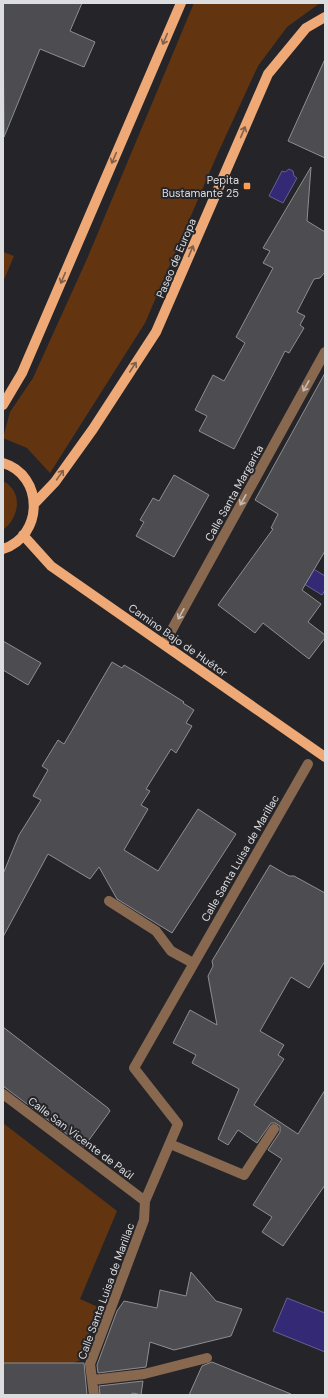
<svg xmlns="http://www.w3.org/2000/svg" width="328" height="1398" font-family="'DM Sans',sans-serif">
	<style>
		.green { fill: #623510 }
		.water { fill: #332975; stroke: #665f95 }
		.building { fill: #4d4d51; stroke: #8d8e92 }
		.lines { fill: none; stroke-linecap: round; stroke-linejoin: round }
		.minor { stroke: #896850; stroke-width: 10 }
		.major { stroke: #efa976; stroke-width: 10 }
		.oneway { stroke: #80604c }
		.oneway2 { stroke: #c3bab4 }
		.poi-dot { fill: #fc9d53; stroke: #252529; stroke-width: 1.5 }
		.labels { text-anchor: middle; stroke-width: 4; stroke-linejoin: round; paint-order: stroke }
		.poi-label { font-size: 11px; fill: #dcdddf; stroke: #252529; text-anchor: end }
		.street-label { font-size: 11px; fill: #dcdddf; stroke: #252529 }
	</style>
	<rect width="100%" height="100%" fill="#252529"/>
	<path class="green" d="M194,3h126l-33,24 -29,39 -41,89 -72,168 -95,150 -23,-25 -24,-10 7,-26 23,-34 54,-119z
		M3,252l11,4 -11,26z
		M3,481c21,11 16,37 0,49z
		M3,1123l114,88 -37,88 18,8 -17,53 -8,3h-70z"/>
	<path class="water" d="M289,169l4,2 1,5 3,2 -14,25 -14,-7 13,-25 3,1z
		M297,559l28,17v14l-3,5 -34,-21z
		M287,1298l38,15v39l-52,-21z"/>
	<path class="building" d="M3,3h79l-12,28 25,11 -11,25 -44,-18 -36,88z
		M325,59v99l-37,-17z
		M311,167l-4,54 18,11v40l-5,6 -6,1 -17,33 8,4 -5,9 4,3 -15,25 -4,-2 -5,10 -46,88 -35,-18 8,-15 -12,-6 18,-35 11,6 21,-38 -9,-6 37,-69 -10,-5 7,-12 -7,-3z
		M325,373v178l-23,39 19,14 -13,18 17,13v3l-16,21 -46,-36 -8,10 -37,-28 55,-76 -2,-1 7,-14 -23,-14z
		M174,475l35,20 -35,62 -38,-21 8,-14 -4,-2 13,-22 6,3z
		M3,641l38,22 -13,22 -25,-15z
		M112,662l10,6 2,-3 12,7 48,30 -1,1 11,7 -8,13 6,3 -16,27 -5,-4 -25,40 4,2 -9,14 7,4 -24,41 34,21 40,-62 38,25 -64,99 -55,-34 -18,-32 -9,12 -42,-25 -45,83v-63l16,-39 22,-35 -8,-4 15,-26 -6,-4 16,-26 6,4z
		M270,865l19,11h5l31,17v68l-16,27 -18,-11 -31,54 24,14 -6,10 6,4 -30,46 44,29 27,-44v95l-42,61 -21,-14 10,-15 -19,-12 29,-46 -14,-9 12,-18v-6l-5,-3h-4l-14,20 -19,-13 -10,15 -10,-6 21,-50 -47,-26 4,-8 -23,-12 17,-33 27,15 -9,-49 5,-10 -1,-5z
		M3,1027l105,81 2,3 -26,36 -81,-61z
		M191,1272l25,29 26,8 -11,27 -57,14 -24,-8 -4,25 -48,6 -1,-8 20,-54 7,-10 33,7 3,-18 26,6z
		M212,1362l79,32v1h-102l13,-29z
		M3,1363h81l3,32h-84z
		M143,1381l-2,14 -8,-2 -3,2h-30l-1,-9z"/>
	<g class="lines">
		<path class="minor" d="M164,644l161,-292
			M109,901l47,30 15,20 22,12
			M3,1094l142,107
			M170,1144l74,31 30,-46
			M93,1380l51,-6 63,-16
			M94,1395l-4,-31 54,-144 1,-19 33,-77 -44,-56 174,-304"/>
		<path class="major" d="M3,405l19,-32 159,-370
			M3,463c41,12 41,73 0,86
			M34,504l21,-22 38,-53 63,-97 112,-258 38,-46 19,-11
			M23,535l28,31 274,191"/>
	</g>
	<defs><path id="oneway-shaft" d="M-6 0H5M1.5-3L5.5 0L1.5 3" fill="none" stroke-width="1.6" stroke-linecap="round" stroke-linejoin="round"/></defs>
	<g class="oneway">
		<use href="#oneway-shaft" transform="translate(165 39) rotate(113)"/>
		<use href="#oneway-shaft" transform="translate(243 132) rotate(-67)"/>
		<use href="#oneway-shaft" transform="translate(114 158) rotate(113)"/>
		<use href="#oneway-shaft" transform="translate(191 251) rotate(-67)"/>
		<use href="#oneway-shaft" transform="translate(63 278) rotate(113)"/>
		<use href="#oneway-shaft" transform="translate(133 367) rotate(-57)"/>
		<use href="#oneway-shaft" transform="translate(60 475) rotate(-55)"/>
	</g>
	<g class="oneway2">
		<use href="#oneway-shaft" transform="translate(306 386) rotate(119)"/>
		<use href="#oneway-shaft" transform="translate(243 500) rotate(119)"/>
		<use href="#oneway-shaft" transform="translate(181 614) rotate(119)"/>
	</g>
	<rect class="poi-dot" x="243" y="182" width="8" height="8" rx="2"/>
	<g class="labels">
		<g class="poi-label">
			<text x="239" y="184">Pepita<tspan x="239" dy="13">Bustamante 25</tspan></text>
		</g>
		<g class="street-label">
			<text transform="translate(176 258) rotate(-67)" y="4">Paseo de Europa</text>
			<text transform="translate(234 493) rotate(-61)" y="4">Calle Santa Margarita</text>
			<text transform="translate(178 640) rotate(35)" y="4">Camino Bajo de Huétor</text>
			<text transform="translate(240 858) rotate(-60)" y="4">Calle Santa Luisa de Marillac</text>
			<text transform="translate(81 1138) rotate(37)" y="4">Calle San Vicente de Paúl</text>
			<text transform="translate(106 1291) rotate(-70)" y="4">Calle Santa Luisa de Marillac</text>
		</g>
	</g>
	<rect width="328" height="1398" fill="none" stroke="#dcdddf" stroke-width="8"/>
</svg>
